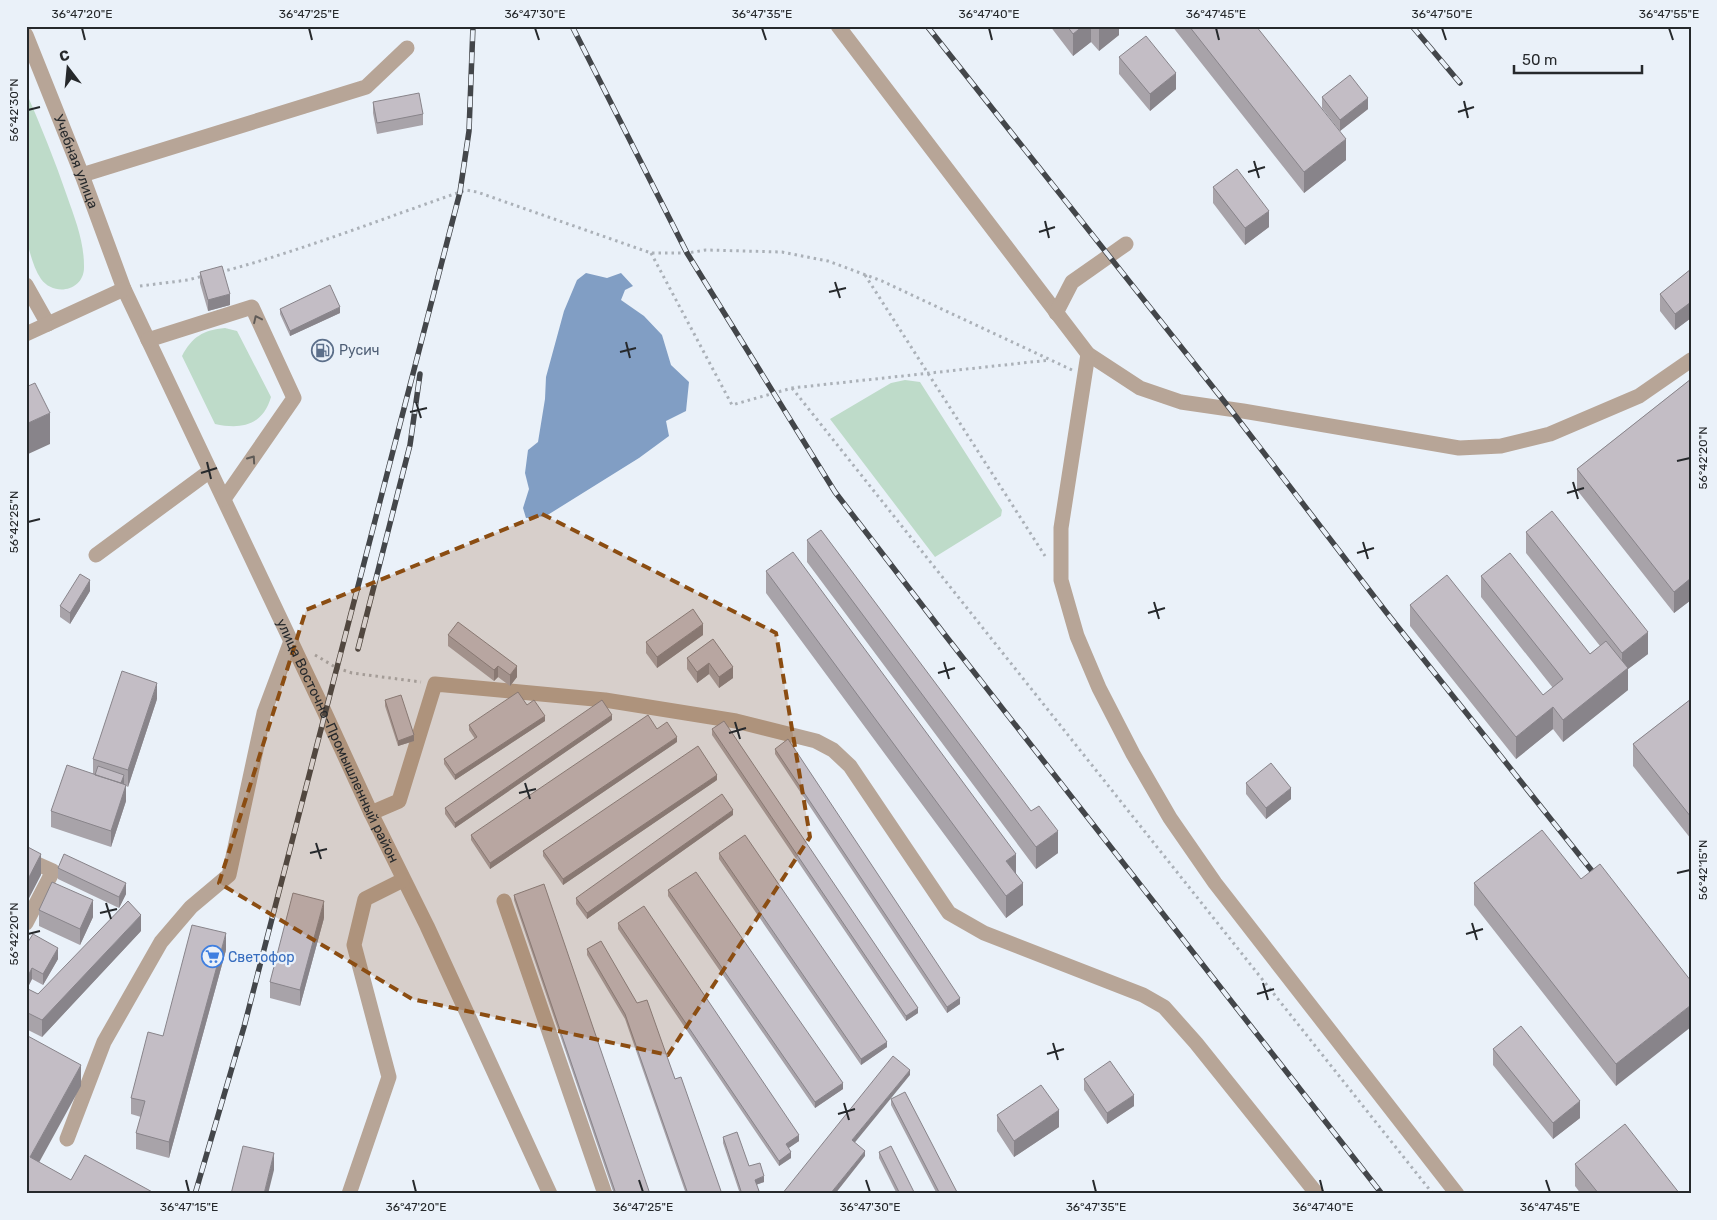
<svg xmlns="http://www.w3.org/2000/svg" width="1717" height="1220" font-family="Rubik,sans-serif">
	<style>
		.green { fill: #bedbc9 }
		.water { fill: #819ec4 }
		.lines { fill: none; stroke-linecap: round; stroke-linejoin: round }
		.path { stroke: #abb1b8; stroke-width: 3; stroke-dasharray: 2.5 4; stroke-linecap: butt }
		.minor { stroke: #b7a597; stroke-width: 15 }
		.rail-casing { stroke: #43464a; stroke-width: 5.5 }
		.rail { stroke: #eaf1f9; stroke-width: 4; stroke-dasharray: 11; stroke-linecap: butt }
		.wall { fill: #a8a3a9 }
		.shaded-wall { fill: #88848a }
		.building { fill: #c3bdc5; stroke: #88848a }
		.oneway { stroke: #605b57 }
		.marked { fill: #8b4d12; fill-opacity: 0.2; stroke: #8b4d12; stroke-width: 4; stroke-dasharray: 10 6; stroke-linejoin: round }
		.ticks { fill: none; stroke: #26292c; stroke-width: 2 }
		.labels { text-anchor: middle; stroke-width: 4.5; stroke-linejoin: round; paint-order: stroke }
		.street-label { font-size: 14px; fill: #26292c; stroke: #eaf1f9 }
		.service-label { font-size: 14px; fill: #4e5e75; stroke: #eaf1f9; text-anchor: start }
		.shop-label { font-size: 14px; fill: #366cbe; stroke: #eaf1f9; text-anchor: start }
		.neatline { fill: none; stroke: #26292c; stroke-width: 2 }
		.ticks-label { font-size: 12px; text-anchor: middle; fill: #26292c }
	</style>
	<rect width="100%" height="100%" fill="#eaf1f9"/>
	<path class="green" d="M26,92c15,34 29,69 41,104 8,23 17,45 17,70 1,25 -30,31 -43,13 -8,-12 -11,-27 -15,-40z
		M225,328l12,3 34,66c-8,28 -29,33 -56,27l-33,-68c10,-19 21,-26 43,-28z
		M905,380l15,2 82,128 -1,6 -66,41 -105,-138 61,-36z"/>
	<path class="water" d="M586,273l21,5 14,-5 12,13 -8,4 -4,10 23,16 18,19 9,30 18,17 -3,29 -20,10 3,15 -30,22 -93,58 -20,2 -3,-10 6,-19 -4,-16 3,-23 10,-8 7,-43 1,-22 18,-66 13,-31z"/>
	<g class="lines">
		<path class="path" d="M651,253l81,152 60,-17 258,-28
			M221,272c83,-22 163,-54 245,-82l11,2 174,61h36l19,-3 76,2 46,9 54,20 190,89
			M865,275l180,281
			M140,286l48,-6 15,-4
			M792,388l641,806
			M315,655l22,13 15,5 69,9"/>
		<g class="minor">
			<path d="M838,26l250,328 52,34 41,14 62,9 216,37 42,-2 49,-12 89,-38 52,-36"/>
			<path id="s1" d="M26,35l56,140 42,114 201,424 46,100 56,113 123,268"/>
			<path d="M82,175l284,-88 41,-39"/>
			<path d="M26,285l22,39"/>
			<path d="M1056,313l16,-31 54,-38"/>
			<path d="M26,334l98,-45"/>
			<path d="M148,340l104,-33 42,91 -70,101"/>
			<path d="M1088,354l-27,174v52l16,56 22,52 34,66 37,64 45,65 242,311"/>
			<path d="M96,555l114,-84"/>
			<path d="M371,813l28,-12 36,-117 170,16 131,21 80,20 17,9 17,16 99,147 35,20 159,62 21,12 32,36 121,151"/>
			<path d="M26,859l27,12 -27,52"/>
			<path d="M504,901l101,293"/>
			<path d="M67,1139l37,-97 57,-100 30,-35 38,-32 35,-162 27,-72"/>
			<path d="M349,1194l40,-117 -35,-132 11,-46 38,-19"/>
		</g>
		<defs>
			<path id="rail" d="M572,26l115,227 148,239 110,143 437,559
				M927,26l304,384 155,202 214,269
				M1412,26l48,57
				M358,649l52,-204 10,-71
				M195,1194l49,-167 216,-835 9,-61 4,-105"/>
		</defs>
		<use href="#rail" class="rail-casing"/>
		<use href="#rail" class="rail"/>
	</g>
	<path class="wall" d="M1050,26h69v9l-20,16 -8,-9 -18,14z
		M1172,26h84l90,134 -42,33z
		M1119,57l57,32 -26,22 -31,-37z
		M1322,97l46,12 -28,22 -18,-23z
		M373,102l50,12v11l-46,9 -4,-21z
		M1213,187l56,40 -24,18 -32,-42z
		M1691,269v49l-16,12 -15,-19v-17z
		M200,272l30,33 -22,6 -8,-28z
		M280,309l60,4 -50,23 -10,-22z
		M1691,379v221l-17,13 -97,-123v-21z
		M1526,532l122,122 -20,15v21l-65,52 -10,-13 -37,30 -106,-133v-21l133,90 10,-7 -72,-91v-21l109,78 10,-8 -74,-93z
		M807,540l251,313 -22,16 -229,-307z
		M766,571l250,303 7,31 -17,13 -240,-325z
		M90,591l-20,33 -10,-7v-11z
		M448,635l69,42 -7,9 -12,-9 -4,4 -46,-35z
		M703,635l-46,33 -11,-15v-11z
		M713,639l20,39 -14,10 -10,-14 -12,9 -10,-14v-11z
		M157,699l-29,88 -2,-1v15l-15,46 -60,-20v-16l42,-37v-15z
		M1691,699v140l-58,-73v-22z
		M385,700l29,41 -16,5 -13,-40z
		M527,705l18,16 -90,59 -11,-16v-5l31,-20 -6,-9v-5z
		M612,720l-157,108 -10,-14v-6z
		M712,729l206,284 -12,8 -194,-286z
		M677,742l-187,127 -19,-29v-5z
		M775,749l185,255 -13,9 -172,-259z
		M717,780l-154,105 -20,-29v-5z
		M1246,783l45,16 -25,20 -20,-25z
		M733,815l-146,104 -11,-15v-6z
		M719,853l168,194 -26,18 -142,-206z
		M58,868l68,26 -7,14 -61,-29z
		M1581,879l110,102 -75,105 -142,-181v-22z
		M668,890l175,199 -28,19 -147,-212z
		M514,895l136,299h-36l-100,-294z
		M39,910l54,7 -13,28 -41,-19z
		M324,918l-24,88 -30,-8v-16z
		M618,923l181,218 -11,7 3,10 -12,8 -161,-237z
		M141,931l-99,106 -16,-8v-41l12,6z
		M26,945l32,14 -15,26 -11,-6 -4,8 -2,-1z
		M587,949l88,130 47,115h-36l-61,-175 -38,-64z
		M226,950l-57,208 -33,-9v-16l5,-16 -10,-3v-16l32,-62z
		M1493,1049l87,69 -27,21 -60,-74z
		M1084,1079l50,27 -27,18 -23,-34z
		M891,1099l67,95h-21l-46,-89z
		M997,1115l62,12 -45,30 -17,-26z
		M723,1137l26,29 15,16 -8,3 3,9h-19l-17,-51z
		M879,1152l36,42h-18l-18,-36z
		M1575,1164l105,30h-99l-6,-8z"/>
	<path class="shaded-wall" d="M1083,26h8v16l-18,14v-22z
		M1103,26h16v9l-20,16v-22z
		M1176,73v16l-26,22v-17z
		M1368,98v11l-28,22v-11z
		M1346,139v21l-42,33v-21z
		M1269,211v16l-24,18v-17z
		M230,294v11l-22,6v-11z
		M1691,302v16l-16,12v-16z
		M340,307v6l-50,23v-5z
		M50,413v31l-24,11v-31z
		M1691,578v22l-17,13v-21z
		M90,580v11l-20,33v-11z
		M703,624v11l-46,33v-11z
		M1648,632v22l-20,15v21l-65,52v-22l59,-47v-20z
		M709,663v11l-12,9v-11z
		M498,666v11l-4,4v-11z
		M517,666v11l-7,9v-11z
		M733,667v11l-14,10v-11z
		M157,683v16l-29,88v-17z
		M1553,707v22l-37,30v-22z
		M612,715v5l-157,108v-5z
		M545,716v5l-90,59v-5z
		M414,735v6l-16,5v-5z
		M677,737v5l-187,127v-6z
		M124,775v11l-5,2z
		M717,775v5l-154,105v-6z
		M126,785v16l-15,46v-16z
		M1291,788v11l-25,20v-11z
		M733,810v5l-146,104v-6z
		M1058,831v22l-22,16v-22z
		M41,854v21l-15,29v-21z
		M1016,854v22l-10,-15z
		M126,883v11l-7,14v-11z
		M1023,883v22l-17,13v-22z
		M93,900v17l-13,28v-16z
		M324,901v17l-24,88v-16z
		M141,915v16l-99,106v-17z
		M226,933v17l-57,208v-16z
		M58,948v11l-15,26v-11z
		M32,968v11l-4,8v-11z
		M960,998v6l-13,9v-6z
		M1691,1005v22l-75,59v-22z
		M918,1008v5l-12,8v-5z
		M887,1042v5l-26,18v-6z
		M81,1065v21l-51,93v-22z
		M910,1070v5l-58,71v-6z
		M843,1083v6l-28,19v-6z
		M1134,1095v11l-27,18v-11z
		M1580,1101v17l-27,21v-16z
		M1059,1110v17l-45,30v-16z
		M799,1135v6l-13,9v-6z
		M865,1151v5l-30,38h-5z
		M791,1152v6l-12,8v-5z
		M274,1153v17l-6,24h-4z
		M764,1176v6l-9,3v-5z"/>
	<path class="building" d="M1067,26h16l-10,8z
		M1096,26h7l-4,3z
		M1189,26h67l90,113 -42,33z
		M1146,36l30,37 -26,21 -31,-37z
		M1350,75l18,23 -28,22 -18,-23z
		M419,93l4,21 -46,9 -4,-21z
		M1237,169l32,42 -24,17 -32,-41z
		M222,266l8,28 -22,6 -8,-28z
		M1691,269v33l-16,12 -15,-20z
		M330,285l10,22 -50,24 -10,-22z
		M1691,379v199l-17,14 -97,-123z
		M35,383l15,30 -24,11v-37z
		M1552,511l96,121 -26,21 -96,-121z
		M821,530l210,281 8,-5 19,25 -22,16 -229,-307z
		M793,552l223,302 -10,7 17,22 -17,13 -240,-325z
		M1510,553l80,101 16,-13 22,27 -65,52 -10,-13 -37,30 -106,-132 37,-30 96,120 20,-16 -82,-103z
		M80,574l10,6 -20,33 -10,-7z
		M693,609l10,15 -46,33 -11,-15z
		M458,622l59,44 -7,9 -12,-9 -4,4 -46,-35z
		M713,639l20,28 -14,10 -10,-14 -12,9 -10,-14z
		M122,671l35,12 -29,87 -35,-11z
		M518,692l9,13 7,-5 11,16 -90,59 -11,-16 33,-22 -8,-12z
		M401,695l13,40 -16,6 -13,-41z
		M1691,699v118l-58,-73z
		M602,700l10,15 -157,108 -10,-15z
		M648,715l9,14 10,-7 10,15 -187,126 -19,-28z
		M724,721l194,287 -12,8 -194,-287z
		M788,739l172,259 -13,9 -172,-258z
		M698,746l19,29 -154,104 -20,-28z
		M1271,763l20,25 -25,20 -20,-25z
		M67,765l59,20 -15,46 -60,-20z
		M98,766l26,9 -3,8 -26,-8z
		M722,794l11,16 -146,103 -11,-15z
		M1542,830l39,49 19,-15 91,117v24l-75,59 -142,-181z
		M745,835l142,207 -26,17 -142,-206z
		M26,846l15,8 -15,29z
		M64,854l62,29 -7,14 -61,-29z
		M696,872l147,211 -28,19 -147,-212z
		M52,882l41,18 -13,29 -41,-19z
		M544,884l106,310h-34l-102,-299z
		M293,893l31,8 -24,89 -30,-8z
		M128,901l13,14 -99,105 -16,-8v-24l12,6z
		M644,906l155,229 -13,9 5,8 -12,9 -161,-238z
		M192,925l34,8 -57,209 -33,-9 9,-32 -14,-3 17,-66 15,4z
		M33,934l25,14 -15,26 -11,-6 -4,8 -2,-1v-30z
		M601,941l36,62 10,-3 28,79 6,-2 41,117h-34l-63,-180 -38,-65z
		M1521,1026l59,75 -27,22 -60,-74z
		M26,1035l55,30 -51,92 41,23 14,-25 71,39h-125l-5,-3z
		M893,1056l17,14 -58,70 13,11 -35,43h-48z
		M1110,1061l24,34 -27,18 -23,-34z
		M1041,1085l18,25 -45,31 -17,-26z
		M905,1092l53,102h-18l-49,-95z
		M1625,1124l55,70h-81l-24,-30z
		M737,1132l12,34 11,-3 4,13 -9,4 4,11 -7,3h-10l-19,-57z
		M243,1146l31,7 -10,41h-33z
		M891,1146l24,48h-15l-21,-42z"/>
	<defs><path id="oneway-chevron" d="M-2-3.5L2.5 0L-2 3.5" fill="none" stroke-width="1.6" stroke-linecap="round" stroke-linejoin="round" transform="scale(1.25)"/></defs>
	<g class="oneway">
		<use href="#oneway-chevron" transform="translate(257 319) rotate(-115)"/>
		<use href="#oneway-chevron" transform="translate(252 459) rotate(-55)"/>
	</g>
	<path class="marked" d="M542,514l234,119 34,204 -142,218 -256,-56 -193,-116 87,-273z"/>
	<path class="ticks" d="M82,28l3,12M309,28l3,12M535,28l4,12M762,28l4,12M989,28l3,12M1216,28l3,12M1442,28l4,12M1669,28l4,12M1464,101l4,17M28,110l12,-3M1458,112l16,-5M1254,161l5,17M1248,172l17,-5M1045,221l4,17M1039,232l16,-5M835,282l5,16M829,292l17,-4M626,342l4,16M620,352l16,-4M416,402l5,16M410,412l17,-4M1677,461l13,-3M207,462l4,17M201,473l16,-5M1573,482l5,17M1567,493l17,-5M28,522l12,-3M1363,542l5,17M1357,553l17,-5M1154,602l5,17M1148,613l17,-5M944,662l5,17M938,673l17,-5M735,722l5,17M729,733l17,-5M525,783l5,16M519,793l17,-4M316,843l5,16M310,853l17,-4M1677,873l13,-3M106,903l5,16M100,913l17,-4M1472,923l5,17M28,934l12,-3M1466,934l17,-5M1263,983l5,17M1257,994l17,-5M1053,1043l5,17M1047,1054l17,-5M844,1103l5,17M838,1114l17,-5M186,1180l3,12M413,1180l3,12M639,1180l4,12M866,1180l4,12M1093,1180l3,12M1320,1180l3,12M1546,1180l4,12"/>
	<defs>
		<symbol id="fuel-ring" viewBox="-11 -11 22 22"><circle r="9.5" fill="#eaf1f9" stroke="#5c6f8a" stroke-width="1.5"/><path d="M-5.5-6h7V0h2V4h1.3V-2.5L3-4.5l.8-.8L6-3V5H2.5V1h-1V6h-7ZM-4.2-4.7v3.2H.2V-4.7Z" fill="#5c6f8a"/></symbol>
		<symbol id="supermarket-ring" viewBox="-11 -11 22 22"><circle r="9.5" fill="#eaf1f9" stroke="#3f7fe0" stroke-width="1.5"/><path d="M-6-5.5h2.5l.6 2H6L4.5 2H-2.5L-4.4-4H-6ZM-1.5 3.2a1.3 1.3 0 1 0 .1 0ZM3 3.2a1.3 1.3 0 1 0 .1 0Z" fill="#3f7fe0"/></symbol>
	</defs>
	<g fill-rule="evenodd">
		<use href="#fuel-ring" x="310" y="338" width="25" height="25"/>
		<use href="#supermarket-ring" x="200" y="944" width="25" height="25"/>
	</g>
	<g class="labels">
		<g class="street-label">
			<text dy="5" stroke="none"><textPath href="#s1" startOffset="136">Учебная улица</textPath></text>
			<text dy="5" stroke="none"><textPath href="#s1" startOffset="772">улица Восточно-Промышленный район</textPath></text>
		</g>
		<g class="service-label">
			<text x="339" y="355">Русич</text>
		</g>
		<g class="shop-label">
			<text x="228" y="962">Светофор</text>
		</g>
	</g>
	<rect width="1717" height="1220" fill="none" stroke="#eaf1f9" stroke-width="55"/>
	<g transform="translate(68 68) rotate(344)" stroke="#eaf1f9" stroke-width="4" paint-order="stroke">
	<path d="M0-4L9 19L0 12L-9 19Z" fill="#26292c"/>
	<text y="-8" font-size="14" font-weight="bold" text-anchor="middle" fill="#26292c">С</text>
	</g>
	<path d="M1514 65v8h128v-8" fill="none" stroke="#26292c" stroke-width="2.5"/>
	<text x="1522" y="65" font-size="15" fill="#26292c" stroke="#eaf1f9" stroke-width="4" paint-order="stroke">50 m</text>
	<rect x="28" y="28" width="1662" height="1164" class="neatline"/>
	<g class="ticks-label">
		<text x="82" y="18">36°47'20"E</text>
		<text x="309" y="18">36°47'25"E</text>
		<text x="535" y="18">36°47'30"E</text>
		<text x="762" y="18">36°47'35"E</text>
		<text x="989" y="18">36°47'40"E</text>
		<text x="1216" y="18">36°47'45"E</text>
		<text x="1442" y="18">36°47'50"E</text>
		<text x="1669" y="18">36°47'55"E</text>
		<text transform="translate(14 110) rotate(-90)" y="4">56°42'30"N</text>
		<text transform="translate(1703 458) rotate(-90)" y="4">56°42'20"N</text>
		<text transform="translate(14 522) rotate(-90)" y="4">56°42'25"N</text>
		<text transform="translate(1703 870) rotate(-90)" y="4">56°42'15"N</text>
		<text transform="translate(14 934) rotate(-90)" y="4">56°42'20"N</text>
		<text x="189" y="1211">36°47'15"E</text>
		<text x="416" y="1211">36°47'20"E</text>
		<text x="643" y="1211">36°47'25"E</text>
		<text x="870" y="1211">36°47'30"E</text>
		<text x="1096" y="1211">36°47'35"E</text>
		<text x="1323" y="1211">36°47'40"E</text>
		<text x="1550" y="1211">36°47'45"E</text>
	</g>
</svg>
